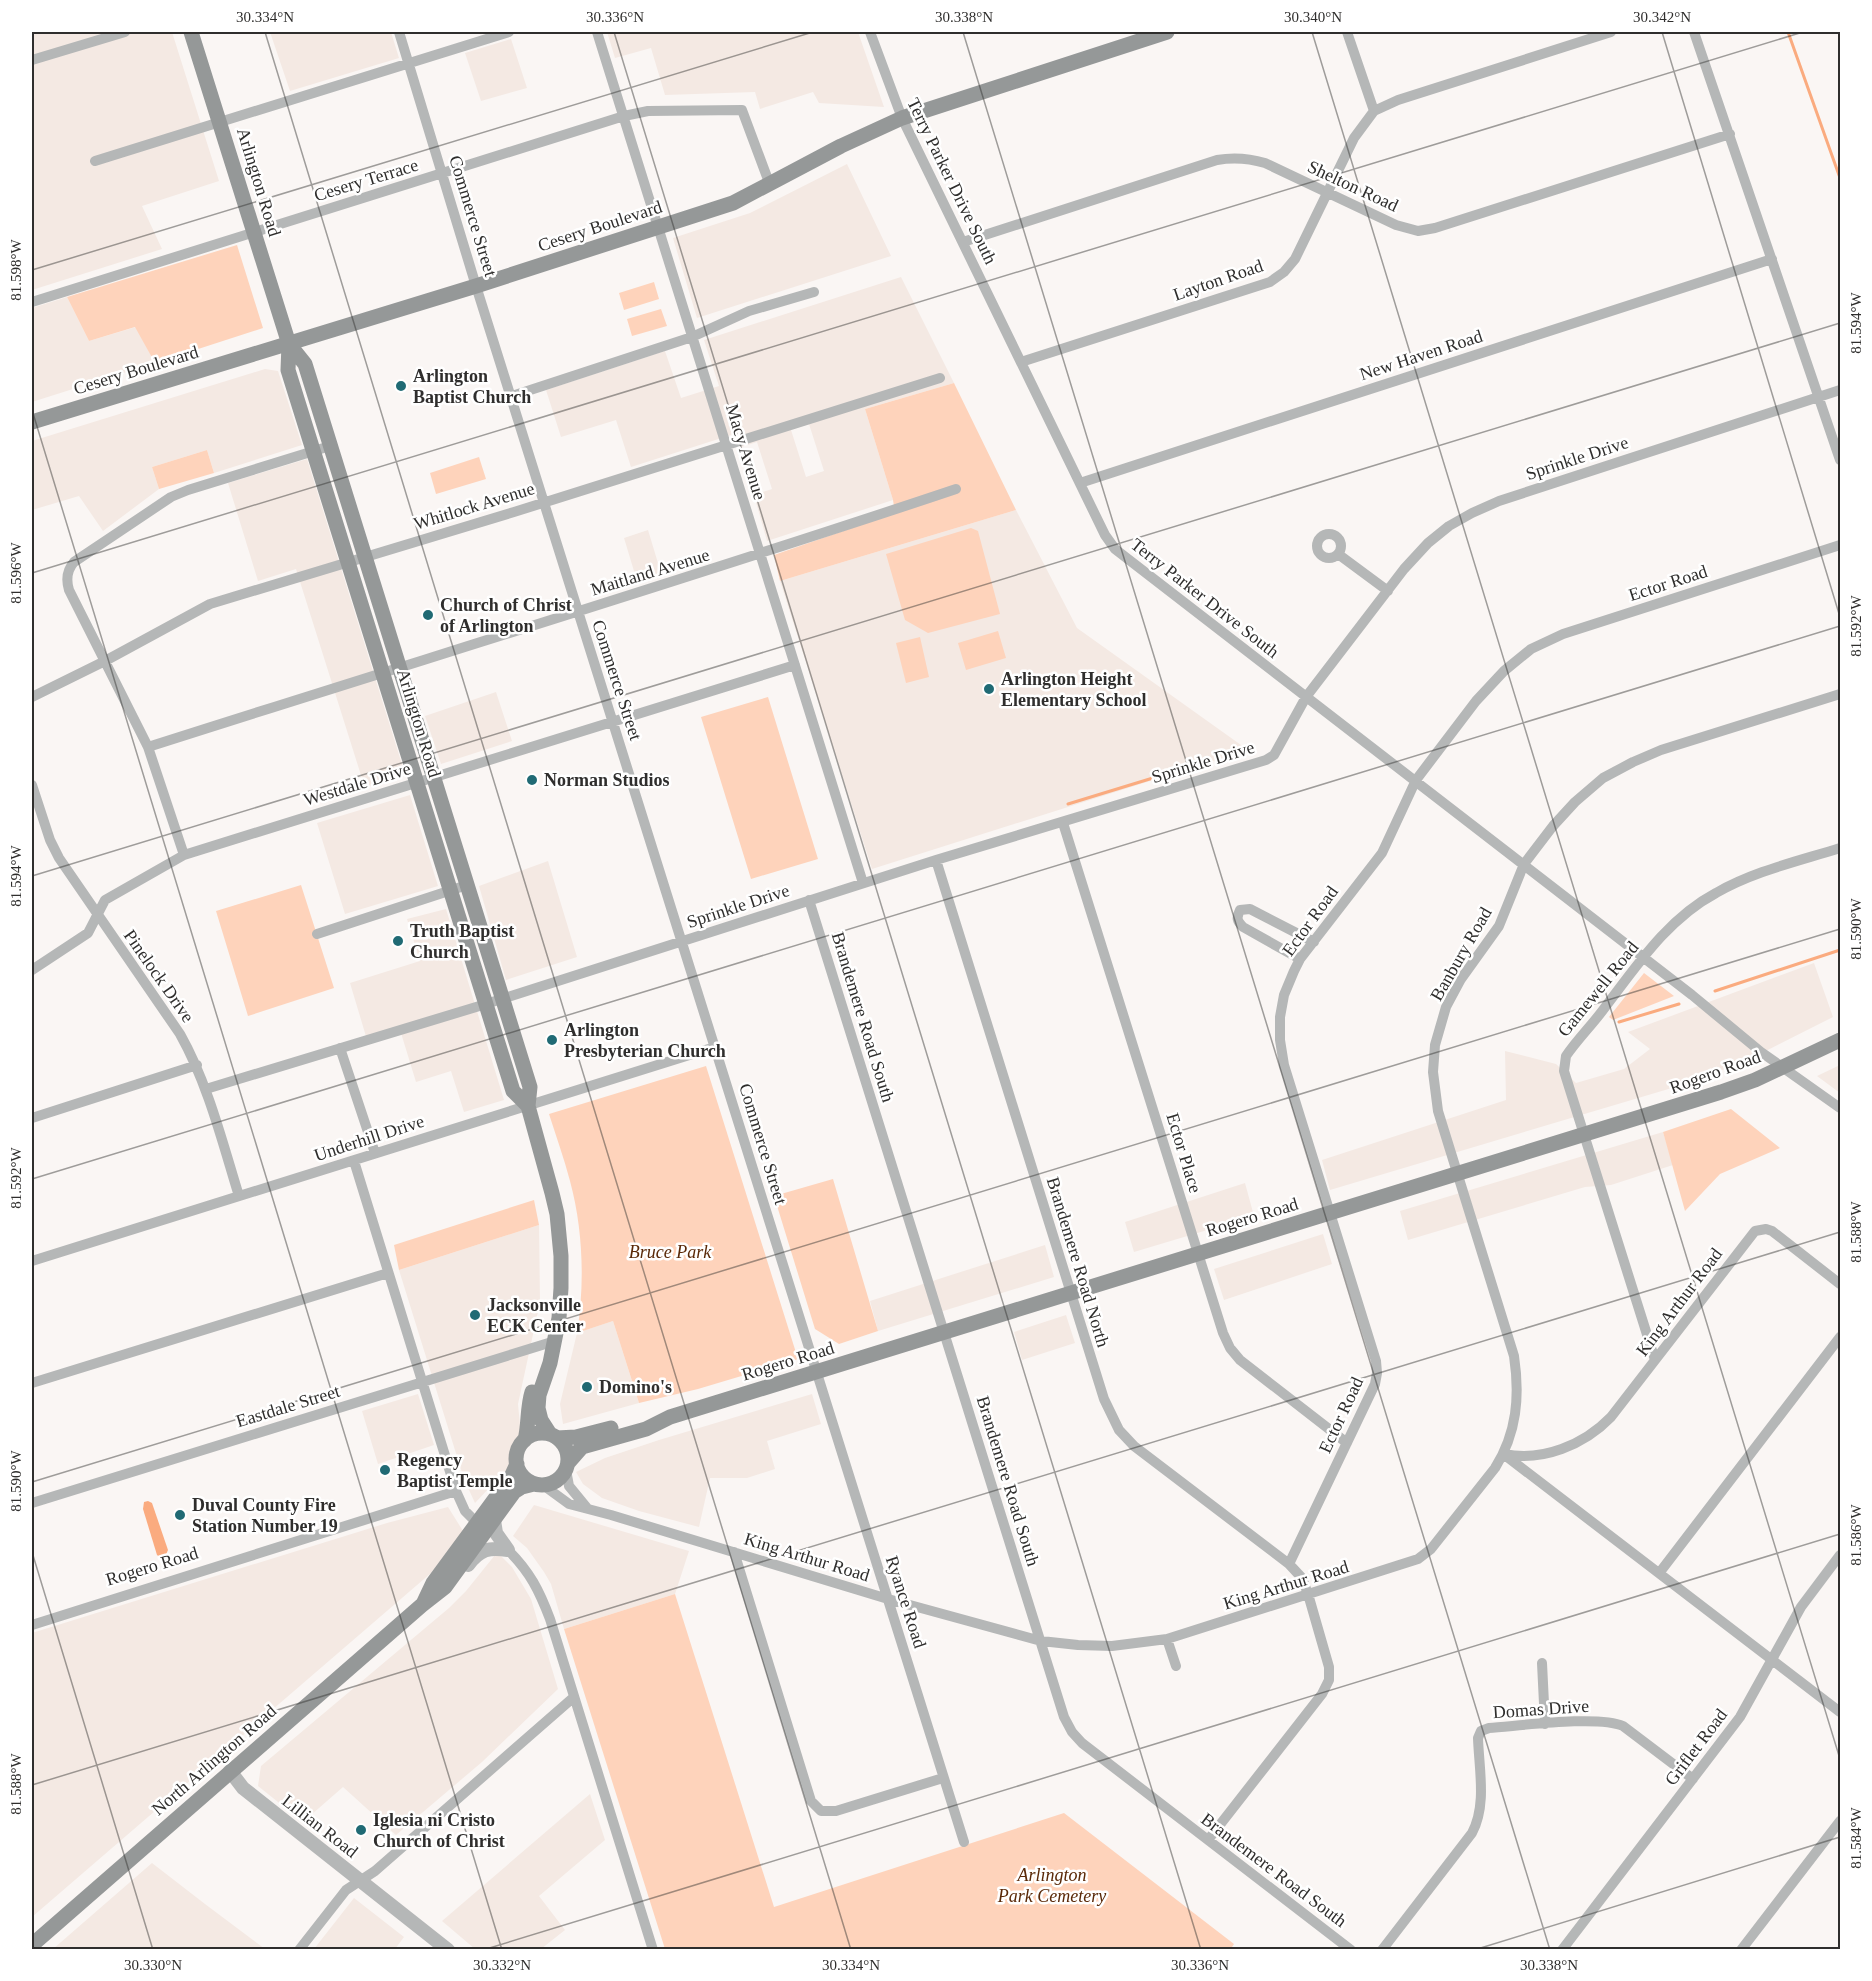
<svg xmlns="http://www.w3.org/2000/svg" width="1872" height="1981" font-family="'Times New Roman',serif">
	<style>
		.built { fill: #f4e9e3; fill-rule: evenodd }
		.green { fill: #fed3bb }
		.water { fill: #faab7f }
		.lines { fill: none; stroke-linecap: round; stroke-linejoin: round }
		.stream { stroke: #faab7f; stroke-width: 3 }
		.minor { stroke: #b5b7b7; stroke-width: 10 }
		.tertiary { stroke: #b5b7b7; stroke-width: 14 }
		.secondary { stroke: #959898; stroke-width: 15 }
		.ticks { fill: none; stroke: #2f2e2d; stroke-width: 1.5; stroke-opacity: 0.45 }
		.poi-dot { fill: #206a74; stroke: #fff; stroke-width: 2 }
		.labels { text-anchor: middle; stroke-width: 5; stroke-linejoin: round; paint-order: stroke }
		.street-label { font-size: 18px; fill: #2f2e2d; stroke: #fff }
		.poi-label { font-size: 18px; font-weight: bold; fill: #2f2e2d; stroke: #fff; text-anchor: start }
		.park-label { font-size: 18px; font-style: italic; fill: #5a2908; stroke: #fff }
		.neatline { fill: none; stroke: #2f2e2d; stroke-width: 2 }
		.ticks-label { font-size: 15px; text-anchor: middle; fill: #2f2e2d }
	</style>
	<rect width="100%" height="100%" fill="#faf6f4"/>
	<path class="built" d="M32,32h140l47,149 -77,25 20,43 -130,41z
		M270,32h121l8,26 -109,33z
		M607,32h251l26,75 -65,-4 -6,-11 -53,17 -5,-17 -90,3 -14,-47 -36,10z
		M511,39l16,49 -46,13 -16,-48z
		M847,164l44,92 -194,62 -24,-80 77,-25z
		M901,277l53,106 -89,26 28,91 -126,41 -13,-46 18,-6 -15,-47 -19,6 -4,-14 -103,33 -15,-47 -55,17 -15,-47 119,-39 16,47 38,-12 -15,-46zM809,424l15,47 -18,6 -15,-47z
		M67,297l22,44 47,-14 19,36 -123,39v-94z
		M265,369l13,2 24,74 -88,28 -7,-23 -55,17 7,22 -56,42 -24,-35 -47,14v-69z
		M307,459l98,315 -40,14 -69,-219 -38,12 -30,-98z
		M1016,510l61,118 171,122 -376,119 -92,-288z
		M648,530l13,43 -24,8 -13,-43z
		M496,692l16,49 -71,23 -16,-48z
		M410,795l28,91 -93,28 -28,-91z
		M548,861l29,96 -71,23 -27,-94z
		M446,909l58,191 -40,12 -13,-41 -35,11 -15,-49 -33,10 -18,-60 70,-22 -13,-42z
		M1814,963l19,54 -83,42 -58,23 -362,108 -8,-30 184,-60 -1,-49 51,13 20,19 48,-14 26,-20 -22,-17z
		M1840,1065v28l-23,-17z
		M1663,1132l10,33 -62,20 -26,2 -177,53 -8,-29z
		M1245,1183l9,33 -120,36 -9,-30z
		M539,1225l1,77 -22,102 2,21 7,23 -52,55 -11,-24 -65,-209z
		M1323,1234l9,30 -108,36 -10,-31z
		M1045,1245l9,32 -176,54 -8,-30z
		M1066,1315l9,28 -53,17 -8,-28z
		M613,1321l26,82 -76,21 -3,-20 17,-71z
		M418,1394l16,51 -56,19 -16,-53z
		M812,1394l9,30 -54,17 8,28 -28,9h-37l-11,49 -60,-16 -37,-13 -19,-14 -7,-12 29,-14 54,-18z
		M534,1505l155,46 -14,43 -111,35 -13,-45 -7,-12 -17,-24 -14,-12z
		M448,1507l15,24 -32,42 -399,344v-284l355,-110z
		M495,1555l6,1 11,11 19,32 27,90 -76,73 -86,73 -53,-48 -40,35 -45,-36 3,-20 188,-158 17,-17z
		M590,1794l15,46 -66,56 26,34 -24,19h-66l-33,-28z
		M152,1863l53,41 60,45h-212z
		M354,1898l50,39 -9,12h-81z"/>
	<path class="green" d="M237,245l26,83 -108,35 -20,-36 -46,14 -22,-44z
		M654,282l5,17 -35,11 -5,-17z
		M661,309l6,17 -35,10 -5,-17z
		M954,383l62,127 -236,71 -6,-26 121,-42 -2,-13 -28,-91z
		M207,450l7,23 -55,16 -7,-22z
		M479,457l7,22 -50,15 -6,-21z
		M971,528l7,3 22,83 -72,19 -23,-13 -19,-66z
		M998,631l8,27 -40,12 -8,-27z
		M920,637l9,40 -23,6 -10,-40z
		M768,697l50,162 -67,20 -50,-162z
		M301,885l33,103 -86,28 -32,-105z
		M1644,973l30,23 -61,24 -4,-3z
		M706,1066l92,293 -100,30 -59,14 -26,-82 -36,12c8,-50 6,-104 -7,-152 -6,-23 -14,-45 -21,-67z
		M1731,1109l49,39 -60,26 -35,37 -22,-79z
		M833,1179l45,152 -39,13 -24,-15 -41,-133z
		M534,1200l5,25 -140,45 -5,-25z
		M675,1594l99,313 290,-94 170,131 -4,6 -565,-1 -101,-320z"/>
	<path class="water" d="M148,1501l4,2 16,47 -3,7 -4,1 -4,-3 -14,-46 1,-7z"/>
	<g class="lines">
		<path class="stream" d="M1788,32l52,146
			M1068,804l111,-34
			M1715,991l125,-41
			M1619,1022l60,-18"/>
		<path class="minor" d="M399,32l77,254 488,1556
			M597,32l266,851
			M870,32l32,86 203,417 10,14 577,446 69,57 79,56
			M1347,32l27,79
			M1694,32l146,428
			M32,60l93,-28
			M95,161l414,-129
			M963,242l254,-82c17,-3 31,-2 48,3l131,62 22,6 17,-3 295,-94
			M32,302l592,-186 24,-5 94,-1 28,75
			M1021,362l249,-80 14,-10 11,-13 59,-121 20,-27 24,-11 213,-68
			M512,396l180,-59 57,-26 65,-19
			M1080,483l692,-224
			M1317 546a12 12 0 1 1 24 0a12 12 0 1 1-24 0Z
			M1338,554l50,37
			M32,697l73,-36 105,-57 304,-92 426,-134
			M148,747c269,-86 540,-168 808,-258
			M32,785l18,55 9,18 121,176c28,50 42,107 59,162
			M1063,823l160,510 7,15 10,12 107,83
			M184,855l-36,-108 -79,-157c-3,-10 -2,-20 5,-28l97,-65 17,-7 142,-44
			M936,860l168,539 15,31 15,16 155,118 13,14 6,16 21,73v13l-7,14 -114,146
			M809,900l255,817 8,15 10,11 269,207
			M317,934l150,-49
			M1300,959l-57,-32c-6,-6 -7,-9 -3,-17l10,-1 64,33
			M32,970l56,-37 17,-33 79,-45 611,-190
			M340,1048l35,105
			M206,1089l280,-85 450,-144 330,-100 8,-5 32,-58 98,-128 24,-26 21,-17 23,-13 27,-12 341,-111
			M32,1118l165,-53
			M354,1161l102,330 9,20 12,12
			M32,1261l683,-214
			M1655,1360l-91,-289 2,-15c11,-16 25,-30 37,-46 33,-43 64,-91 113,-117 38,-22 83,-32 124,-45
			M32,1383l356,-110
			M1504,1454c38,8 80,-9 107,-37l144,-186 11,-2 6,2 68,53
			M1506,1456l334,256
			M566,1470l3,16 18,22
			M543,1485l26,19 42,11 277,84 153,42 37,4 34,1 55,-7 251,-80 13,-10 64,-81c22,-35 25,-72 19,-112l-76,-245 -5,-39 2,-27 11,-38 15,-28 38,-53 25,-62 29,-38 22,-24 28,-24 30,-16 28,-12 179,-56
			M32,1503l523,-162
			M508,1550c22,22 31,40 42,69l103,331
			M734,1552l77,249 10,10h15l107,-33
			M1289,1564l86,-180 2,-11 -1,-12 -92,-296 -4,-25v-23l4,-22 10,-24 6,-12 82,-106 34,-73 60,-79 28,-30 27,-22 32,-15 277,-89
			M1660,1572l180,-235
			M32,1625l424,-134
			M1167,1639l9,27
			M1542,1663l3,61
			M299,1950l47,-60 29,-19 199,-174
			M1382,1950l90,-117c15,-28 7,-64 6,-95l3,-7 8,-3c30,-2 109,-13 134,-2l70,53
			M1562,1950l178,-233 61,-110 39,-52
			M1741,1950l99,-129"/>
		<path class="tertiary" d="M494,1520l2,13 12,17
			M468,1565c12,-16 21,-18 40,-15
			M230,1771l13,17 205,162"/>
		<path class="secondary" d="M191,32l98,312 16,20 225,723 -2,19 24,87 5,21 4,42v32l-2,30 -9,45 -11,32 -1,13 3,12 9,14
			M289,344l-1,26 225,721 15,15
			M32,422l444,-136 257,-83 108,-57 61,-28 265,-86
			M516 1459a26 26 0 1 1 52 0a26 26 0 1 1-52 0Z
			M557,1438l19,-1 35,-9
			M525,1440c4,-16 2,-32 7,-48
			M568,1463l14,-16 64,-18 24,-12 1051,-325 34,-12 85,-40
			M424,1602l9,-19 78,-106 6,-13
			M32,1945l390,-340 23,-18 69,-95 8,-5 12,-3"/>
	</g>
	<path class="ticks" d="M265,32l586,1918M614,32l587,1918M963,32l587,1918M1312,32l528,1727M1662,32l178,585M32,270l781,-238M32,410l470,1540M32,573l1771,-541M32,876l1808,-553M32,1179l1808,-553M32,1482l1808,-553M32,1552l121,398M32,1785l1808,-553M483,1950l1357,-416M1474,1950l366,-113"/>
	<g class="poi-dot">
		<circle cx="401" cy="386" r="6"/>
		<circle cx="428" cy="615" r="6"/>
		<circle cx="989" cy="689" r="6"/>
		<circle cx="532" cy="780" r="6"/>
		<circle cx="398" cy="941" r="6"/>
		<circle cx="552" cy="1040" r="6"/>
		<circle cx="475" cy="1315" r="6"/>
		<circle cx="587" cy="1387" r="6"/>
		<circle cx="385" cy="1470" r="6"/>
		<circle cx="180" cy="1515" r="6"/>
		<circle cx="361" cy="1830" r="6"/>
	</g>
	<g class="labels">
		<g class="street-label">
			<text transform="translate(366 180) rotate(-17)" y="6">Cesery Terrace</text>
			<text transform="translate(952 181) rotate(64)" y="6">Terry Parker Drive South</text>
			<text transform="translate(259 182) rotate(73)" y="6">Arlington Road</text>
			<text transform="translate(1353 186) rotate(25)" y="6">Shelton Road</text>
			<text transform="translate(473 216) rotate(73)" y="6">Commerce Street</text>
			<text transform="translate(600 226) rotate(-18)" y="6">Cesery Boulevard</text>
			<text transform="translate(1218 280) rotate(-19)" y="6">Layton Road</text>
			<text transform="translate(1421 355) rotate(-18)" y="6">New Haven Road</text>
			<text transform="translate(136 370) rotate(-17)" y="6">Cesery Boulevard</text>
			<text transform="translate(746 452) rotate(73)" y="6">Macy Avenue</text>
			<text transform="translate(1577 458) rotate(-18)" y="6">Sprinkle Drive</text>
			<text transform="translate(474 506) rotate(-17)" y="6">Whitlock Avenue</text>
			<text transform="translate(650 572) rotate(-17)" y="6">Maitland Avenue</text>
			<text transform="translate(1668 583) rotate(-18)" y="6">Ector Road</text>
			<text transform="translate(1205 598) rotate(38)" y="6">Terry Parker Drive South</text>
			<text transform="translate(617 680) rotate(72)" y="6">Commerce Street</text>
			<text transform="translate(419 723) rotate(73)" y="6">Arlington Road</text>
			<text transform="translate(1203 762) rotate(-17)" y="6">Sprinkle Drive</text>
			<text transform="translate(357 784) rotate(-17)" y="6">Westdale Drive</text>
			<text transform="translate(738 906) rotate(-18)" y="6">Sprinkle Drive</text>
			<text transform="translate(1310 921) rotate(-54)" y="6">Ector Road</text>
			<text transform="translate(1461 954) rotate(-60)" y="6">Banbury Road</text>
			<text transform="translate(159 976) rotate(55)" y="6">Pinelock Drive</text>
			<text transform="translate(1598 989) rotate(-51)" y="6">Gamewell Road</text>
			<text transform="translate(863 1017) rotate(73)" y="6">Brandemere Road South</text>
			<text transform="translate(1715 1072) rotate(-20)" y="6">Rogero Road</text>
			<text transform="translate(369 1138) rotate(-18)" y="6">Underhill Drive</text>
			<text transform="translate(763 1144) rotate(73)" y="6">Commerce Street</text>
			<text transform="translate(1184 1153) rotate(73)" y="6">Ector Place</text>
			<text transform="translate(1252 1217) rotate(-17)" y="6">Rogero Road</text>
			<text transform="translate(1078 1262) rotate(73)" y="6">Brandemere Road North</text>
			<text transform="translate(1679 1302) rotate(-53)" y="6">King Arthur Road</text>
			<text transform="translate(788 1361) rotate(-17)" y="6">Rogero Road</text>
			<text transform="translate(288 1406) rotate(-17)" y="6">Eastdale Street</text>
			<text transform="translate(1341 1415) rotate(-65)" y="6">Ector Road</text>
			<text transform="translate(1008 1481) rotate(73)" y="6">Brandemere Road South</text>
			<text transform="translate(807 1557) rotate(17)" y="6">King Arthur Road</text>
			<text transform="translate(152 1566) rotate(-17)" y="6">Rogero Road</text>
			<text transform="translate(1286 1585) rotate(-17)" y="6">King Arthur Road</text>
			<text transform="translate(906 1602) rotate(72)" y="6">Ryance Road</text>
			<text transform="translate(1541 1709) rotate(-4)" y="6">Domas Drive</text>
			<text transform="translate(1696 1747) rotate(-53)" y="6">Griflet Road</text>
			<text transform="translate(214 1760) rotate(-41)" y="6">North Arlington Road</text>
			<text transform="translate(320 1826) rotate(38)" y="6">Lillian Road</text>
			<text transform="translate(1274 1870) rotate(37)" y="6">Brandemere Road South</text>
		</g>
		<g class="poi-label">
			<text x="413" y="382">Arlington<tspan x="413" dy="21">Baptist Church</tspan></text>
			<text x="440" y="611">Church of Christ<tspan x="440" dy="21">of Arlington</tspan></text>
			<text x="1001" y="685">Arlington Height<tspan x="1001" dy="21">Elementary School</tspan></text>
			<text x="544" y="786">Norman Studios</text>
			<text x="410" y="937">Truth Baptist<tspan x="410" dy="21">Church</tspan></text>
			<text x="564" y="1036">Arlington<tspan x="564" dy="21">Presbyterian Church</tspan></text>
			<text x="487" y="1311">Jacksonville<tspan x="487" dy="21">ECK Center</tspan></text>
			<text x="599" y="1393">Domino's</text>
			<text x="397" y="1466">Regency<tspan x="397" dy="21">Baptist Temple</tspan></text>
			<text x="192" y="1511">Duval County Fire<tspan x="192" dy="21">Station Number 19</tspan></text>
			<text x="373" y="1826">Iglesia ni Cristo<tspan x="373" dy="21">Church of Christ</tspan></text>
		</g>
		<g class="park-label">
			<text x="670" y="1258">Bruce Park</text>
			<text x="1052" y="1881">Arlington<tspan x="1052" dy="21">Park Cemetery</tspan></text>
		</g>
	</g>
	<rect width="1872" height="1981" fill="none" stroke="#ffffff" stroke-width="66"/>
	<rect x="33" y="33" width="1806" height="1915" class="neatline"/>
	<g class="ticks-label">
		<text x="265" y="22">30.334°N</text>
		<text x="615" y="22">30.336°N</text>
		<text x="964" y="22">30.338°N</text>
		<text x="1313" y="22">30.340°N</text>
		<text x="1662" y="22">30.342°N</text>
		<text transform="translate(16 270) rotate(-90)" y="5">81.598°W</text>
		<text transform="translate(1856 323) rotate(-90)" y="5">81.594°W</text>
		<text transform="translate(16 573) rotate(-90)" y="5">81.596°W</text>
		<text transform="translate(1856 626) rotate(-90)" y="5">81.592°W</text>
		<text transform="translate(16 876) rotate(-90)" y="5">81.594°W</text>
		<text transform="translate(1856 929) rotate(-90)" y="5">81.590°W</text>
		<text transform="translate(16 1178) rotate(-90)" y="5">81.592°W</text>
		<text transform="translate(1856 1232) rotate(-90)" y="5">81.588°W</text>
		<text transform="translate(16 1481) rotate(-90)" y="5">81.590°W</text>
		<text transform="translate(1856 1535) rotate(-90)" y="5">81.586°W</text>
		<text transform="translate(16 1784) rotate(-90)" y="5">81.588°W</text>
		<text transform="translate(1856 1838) rotate(-90)" y="5">81.584°W</text>
		<text x="153" y="1970">30.330°N</text>
		<text x="502" y="1970">30.332°N</text>
		<text x="851" y="1970">30.334°N</text>
		<text x="1200" y="1970">30.336°N</text>
		<text x="1549" y="1970">30.338°N</text>
	</g>
</svg>
